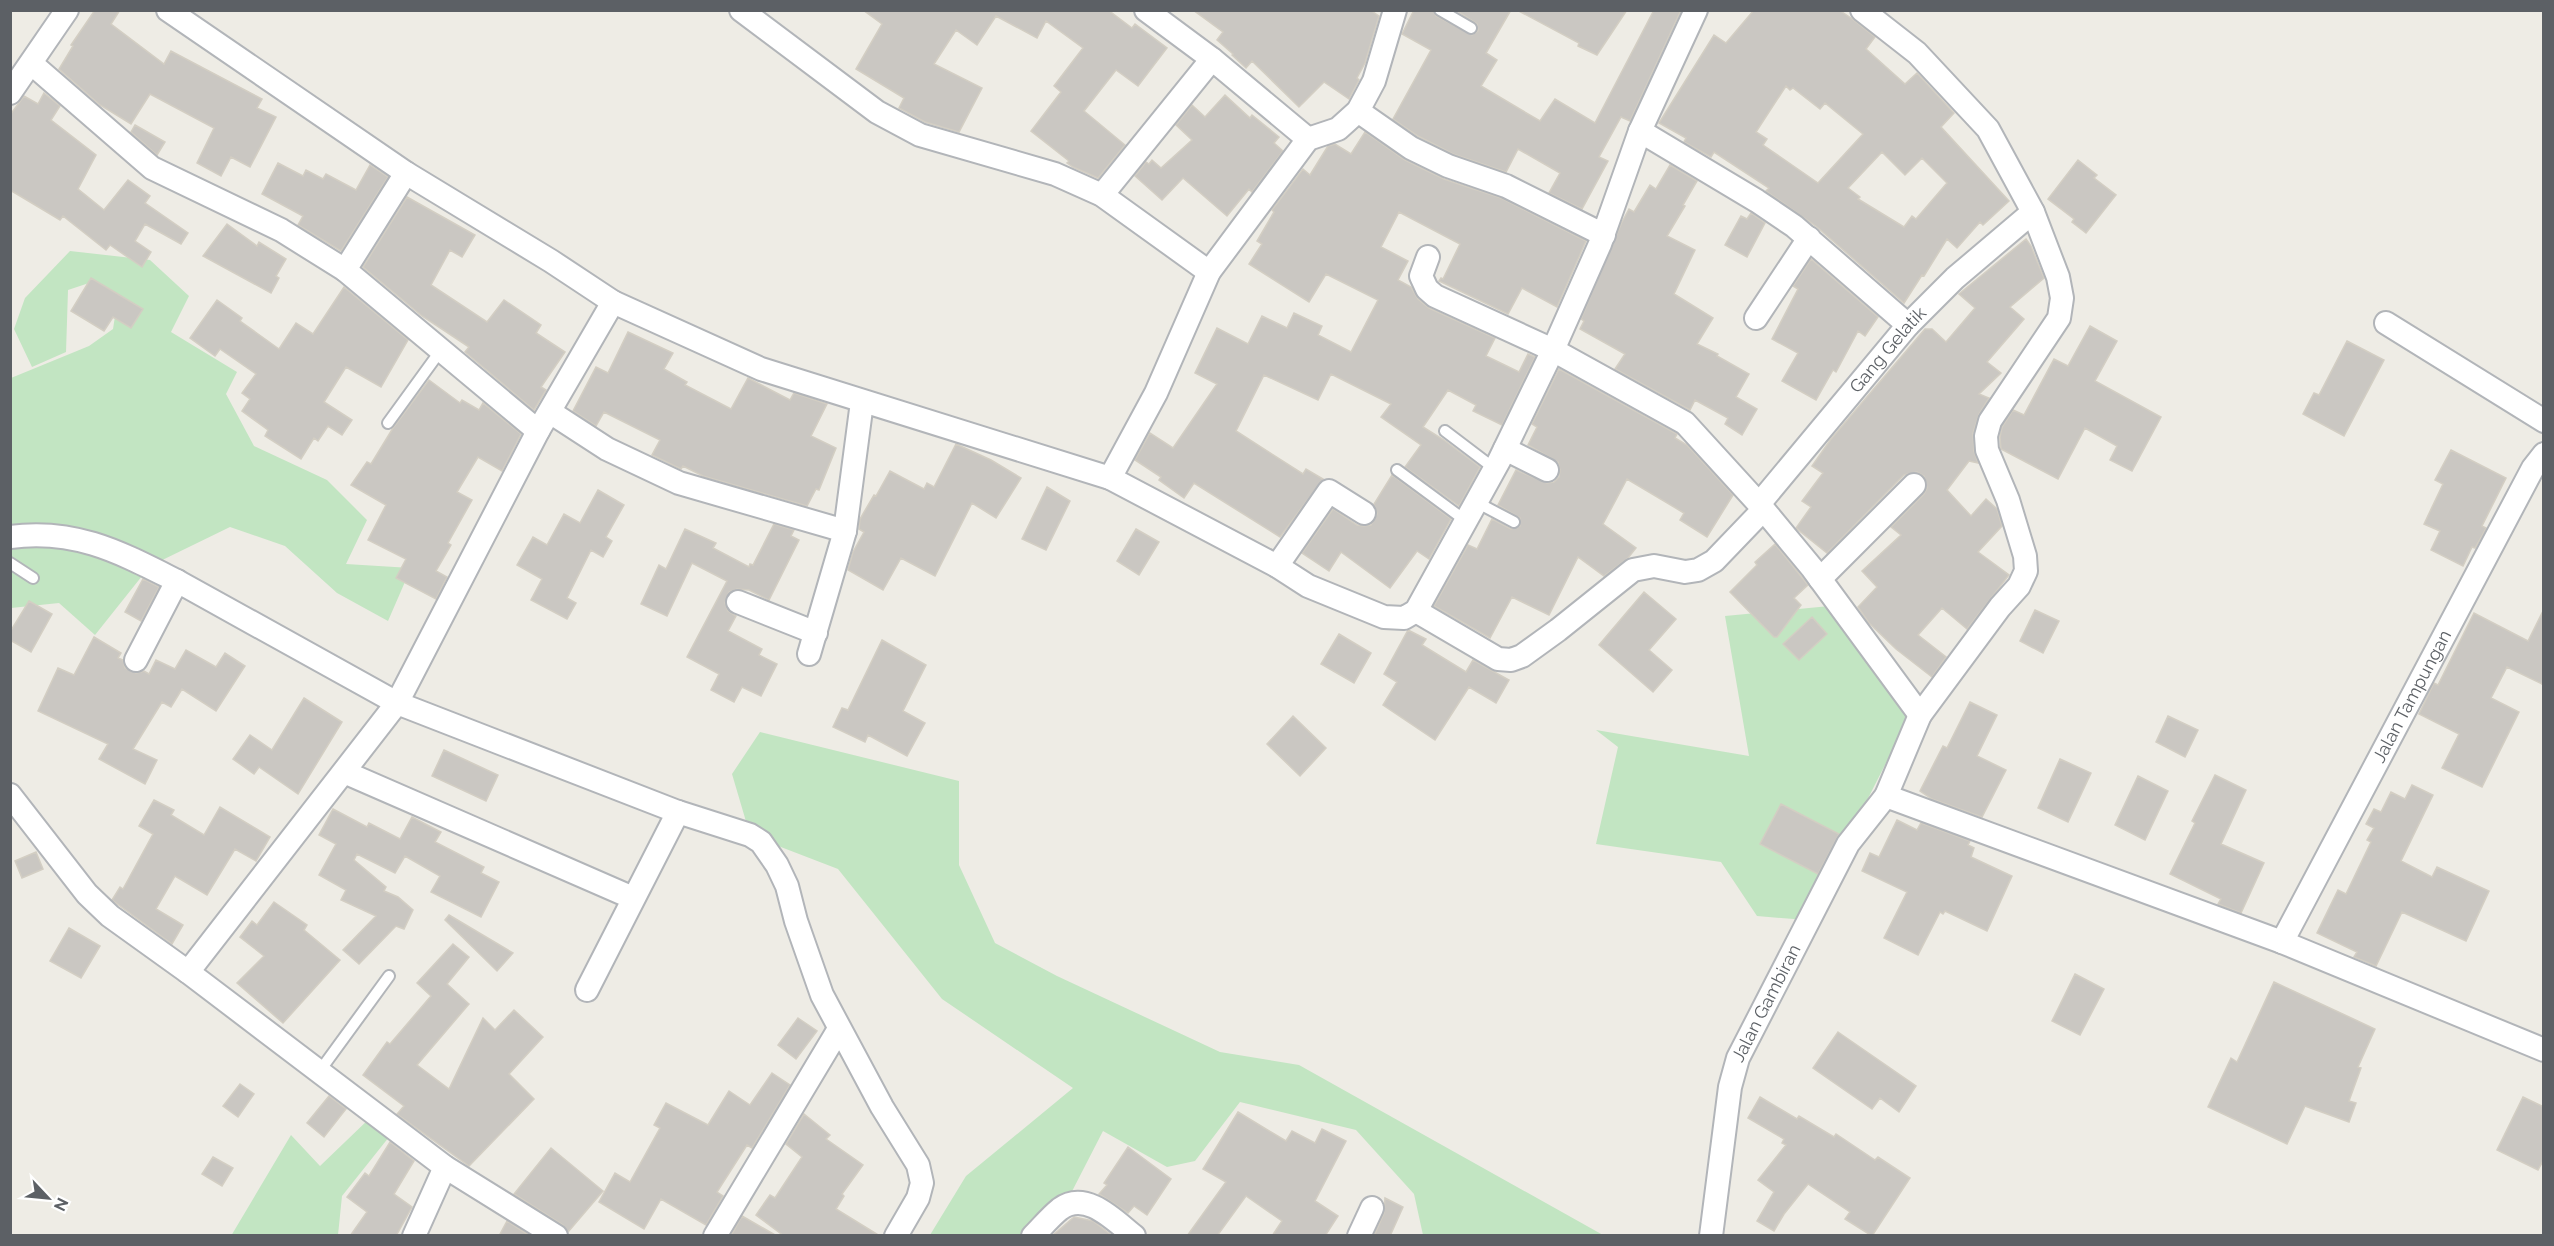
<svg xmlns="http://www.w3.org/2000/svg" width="2554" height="1246" font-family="Raleway,sans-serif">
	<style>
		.green { fill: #c2e5c2 }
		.building { fill: #cac7c2; stroke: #d3cec3; stroke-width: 1.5; fill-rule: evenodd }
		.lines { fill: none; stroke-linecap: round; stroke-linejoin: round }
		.service-casing { stroke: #b2b5b9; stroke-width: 14 }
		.minor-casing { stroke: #b2b5b9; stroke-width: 26 }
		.service { stroke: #fff; stroke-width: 10 }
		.minor { stroke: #fff; stroke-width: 22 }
		.labels { text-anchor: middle; stroke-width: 4.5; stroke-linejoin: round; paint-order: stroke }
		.street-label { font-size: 18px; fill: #5c6065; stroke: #fff }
	</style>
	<rect width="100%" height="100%" fill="#eeece5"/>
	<path class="green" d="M70,251l80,9 39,36 -18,36 66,40 -11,22 28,52 73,34 40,40 -21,44 65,4 -23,53 -51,-28 -52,-47 -55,-19 -80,39 -55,69 -36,-32 -48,5v-230l78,-32 24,-17 3,-19 -27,-27 -21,7 -2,62 -34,15 -18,-38 11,-31z
		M1840,605l74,103 -108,212 -49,-4 -36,-54 -125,-18 22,-97 -22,-17 153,26 -24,-140z
		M760,732l199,49v84l36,78 62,33 163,76 79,13 304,170h-180l-9,-41 -58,-64 -116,-28 -45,59 -28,6 -64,-36 -37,72 -39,32h-97l36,-59 107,-88 -131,-89 -104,-130 -88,-34 -18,-61z
		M371,1117l22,15 -51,64 -4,39 -107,1 60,-101 29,31z"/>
	<path class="building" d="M95,10h25l-9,14 53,40 7,-13 91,48 -5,9 19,9 -26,50 -19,-10 -10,19 -24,-13 17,-35 -64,-34 -19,30 -31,-19 -41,-36 14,-23 -2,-1z
		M863,10h245l24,18 3,-4 32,24 -29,38 -22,-16 -32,41 41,34 -27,33 -25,-11 -6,-4 2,-2 -38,-30 30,-39 -7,-6 29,-38 -37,-27 -9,17 -41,-22 -19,29 -21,-15 -22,34 48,24 -23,44 -34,-10 -26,-14 5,-10 -48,-29 26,-45z
		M1193,10h177l9,6 -14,47 -8,15 2,2 -10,19 -25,-17 -25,25 -47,-46 -6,7 -14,-13 1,-1 -16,-14 6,-8z
		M1414,10h19l3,6 36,19 6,-4 -1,-7 -21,-14h55l-25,43 11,7 -16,26 59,35 15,-22 40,24 59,-113h27l-51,111 -9,-4 -22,40 9,4 -26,48 -33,-16 11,-20 -42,-24 -12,23 -53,-18 -35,-18 -25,-17 38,-69 -29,-16z
		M1517,10h110l-30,45 -19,-9 1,-3z
		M1754,10h85l12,8 24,19 -9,12 39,35 12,-11 37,40 -13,14 68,74 -26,24 -3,-3 -23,26 -10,-9 -23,37 -2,-1 -18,28 -87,-76 -51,-36 3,-3 -55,-36 -3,5 -27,-15 2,-4 -27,-15 55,-88 12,8zM1786,86l4,4 3,-2 27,21 5,-6 38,31 -45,49 -55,-38 4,-6 -11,-7zM1882,152l23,23 17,-17 25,25 -31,36 -4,-3 -8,11 -46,-28 2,-2 -12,-9z
		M44,93l16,13 -9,14 45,35 -18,34 26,21 24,-30 22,16 -5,7 43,30 -7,11 -36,-20 -10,17 16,11 -9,15 -32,-22 -4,5 -43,-34 -3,4 -50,-30v-75l14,-19 14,8z
		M1225,95l25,23 2,-3 27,22 -5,6 9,8 -31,41 -3,-3 -22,27 -44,-38 -21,22 -27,-24 11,-14 3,2 3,-4 9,8 31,-28 -16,-15 16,-20 13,12z
		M135,125l30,17 -8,13 -26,-23z
		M1365,132l40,28 39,19 57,19 85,43 -29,66 -35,-19 -14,26 -69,-33 2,-3 2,1 17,-35 -61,-32 -18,35 27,14 -10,19 13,7 7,12 11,9 66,30 -9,18 33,16 9,-18 7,3 -33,68 -29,-14 3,-6 -28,-15 -25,37 21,13 36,27 -21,39 -54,-39 16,-22 -40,-28 10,-13 -60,-30 -13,26 -54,-25 -28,56 67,43 3,-5 17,10 -43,58 -86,-54 -10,15 -25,-18 2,-3 -26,-17 15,-27 23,15 44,-64 -22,-11 22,-45 31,16 14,-28 25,12 7,-15 28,13 -4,9 33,17 27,-52 -52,-26 -17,28 -60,-38 13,-20 -5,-3 17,-29 -2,-2 31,-41 7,6 18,-29 7,-2 16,10z
		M2078,160l19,15 -3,3 22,17 -30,38 -14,-11 2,-3 -26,-20z
		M278,163l25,13 3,-6 17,9 3,-5 30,16 14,-25 18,12 -47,74 -43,-26 5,-9 -41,-22z
		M1670,165l27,16 -14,24 2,1 -18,30 28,14 -21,44 39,24 -16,26 21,10 -1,2 32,18 -13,23 21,12 -15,26 -17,-11 3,-6 -33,-18 -5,10 -75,-41 10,-15 -45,-25 4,-8 -3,-2 41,-97 7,-13 5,3 16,-27 6,4z
		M407,197l68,38 -13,22 -12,-7 -19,35 56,37 17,-22 37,25 -5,8 29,19 -24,35 5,3 -12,20 -69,-58 4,-5 -47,-31 -59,-49z
		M1751,213l14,10 -18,34 -22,-12 16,-29 6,3z
		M227,224l30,22 2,-4 27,17 -10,17 3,2 -8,15 -68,-37z
		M2026,239l5,7 13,32 -34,29 14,12 -37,43 14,11 -22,21 10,4 -10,16 -6,19 1,18 4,12 -9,-2 -22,29 24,26 15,-17 11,10 5,17 -24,26 31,23 -42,54 -25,-21 -24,27 28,22 -14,20 -36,-28 -27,-26 -11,-16 19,-20 -15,-16 39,-36 -10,-8 33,-33 3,-6 -3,-12 -7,-4 -13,3 -77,78 -31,-25 15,-21 -9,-6 21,-28 -11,-7 19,-27 94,-110h7l14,13 29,-34 -16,-14z
		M1811,259l67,58 -13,19 -7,-5 -22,41 -3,-2 -17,30 -34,-19 16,-28 -26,-14 26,-50 -5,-3z
		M91,278l52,31 -12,19 -18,-11 -9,14 -33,-20z
		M344,287l64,53 -27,47 -35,-20 -22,35 28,18 -10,15 -14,-9 -10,15 -4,-3 -13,21 -36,-23 3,-6 -26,-19 8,-12 -8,-6 14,-19 -36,-25 -5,7 -25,-18 27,-38 25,18 -2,3 39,28 17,-26 17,11z
		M2090,326l27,15 -22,40 66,36 -29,54 -22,-11 7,-14 -32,-18 -27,51 -57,-30 -1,-12 2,-10 11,-17 11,5 30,-56 14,7z
		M628,332l45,21 -9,16 23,13 -2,3 46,24 17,-31 42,22 4,-7 33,11 -16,32 25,12 -17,42 -3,-1 -9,17 -104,-30 -20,-10 -2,3 -29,-14 8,-15 -56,-28 -8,14 -23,-15 23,-44 12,6z
		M2347,341l37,19 -40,76 -41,-22 11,-21 5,2z
		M1559,369l118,65 -2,4 12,7 46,50 -26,42 -27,-17 4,-7 -57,-34 -24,45 33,24 -8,10 -24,18 -26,-19 -29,58 -37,-18 -22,41 -56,-32 34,-61 9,4 15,-30 19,10 9,-3v-8l-22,-13 18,-35 31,13 7,-1 5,-5 1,-7 -2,-8 -30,-17 9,-18 -5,-3z
		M429,380l31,23 2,-3 17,10 4,-7 38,31 -19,37 -24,-14 -21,35 15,8 -24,43 3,2 -15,26 11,6 -11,22 -40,-21 10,-19 -38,-19 18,-35 -35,-20 16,-23 4,2 22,-36z
		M956,444l35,16 30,18 -25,40 -24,-15 -37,73 -34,-18 -18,32 -35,-20 5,-18 11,-20 -5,-3 1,-10 14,-24 2,1 14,-25 34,18 3,-6 7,4z
		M2451,450l55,28 -24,48 4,2 -4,8 -7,12 -3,-1 -9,19 -32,-16 9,-19 -16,-7 19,-40 -8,-4z
		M1392,475l59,44 -22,40 -12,-8 -27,37 -49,-36 -12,19 -27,-18 31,-44 24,16 7,1 7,-1 6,-11 -3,-10z
		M1047,487l23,14 -24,49 -24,-11z
		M598,490l26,15 -18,32 6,4 -9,16 -12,-7 -24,48 9,5 -9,16 -36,-19 11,-21 -25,-14 16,-28 14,8 17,-31 16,9z
		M774,524l20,6 -3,6 8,4 -30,60 -20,-10 -12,-1 -8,3 -4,11 3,8 8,5 -8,15 34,18 -3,6 18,9 -16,32 -19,-9 -8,15 -23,-12 8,-16 -32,-17 40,-76 -35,-18 -25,53 -26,-12 18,-39 7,4 19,-40 31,14 -3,5 36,19 1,-3 3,1z
		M1136,529l23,13 -20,33 -22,-14z
		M1775,544l33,41 -14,13 7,7 -24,32h-3l-44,-45 27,-27 -2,-3z
		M143,579l16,8 -18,34 -16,-9z
		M1644,592l32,27 -27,31 23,20 -19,22 -54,-47z
		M29,601l23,13 -21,38 -21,-12v-8z
		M2544,609v76l-37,-18 -16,31 28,14 -37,75 -40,-19 17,-34 -40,-20 15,-31 4,2 36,-72 54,28z
		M2035,610l24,11 -16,32 -23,-12z
		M1812,617l15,17 -28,26 -16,-16z
		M1408,630l18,9 -4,6 44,27 7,-12 36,20 -13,23 -27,-16 -34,53 -52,-35 14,-23 -13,-8z
		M1339,634l32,19 -17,30 -33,-19z
		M94,637l27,16 -3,5 5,2 2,8 11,5 8,-2 5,3 7,-14 19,9 11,-19 30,17 9,-14 20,13 -29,45 -34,-22 -11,18 -9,-5 -29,47 24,11 -12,24 -46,-25 9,-15 -70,-33 20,-43 16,7z
		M882,640l44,25 -23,46 22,12 -18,33 -39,-21 -3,7 -32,-15 9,-19 6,2z
		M304,698l38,24 -44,72 -39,-27 -5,7 -21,-15 17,-24 22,15z
		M1970,702l27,13 -20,41 29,14 -24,47 -50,-18 -12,-8 23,-45 4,2z
		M1293,716l33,32 -26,28 -33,-32z
		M2168,716l30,14 -13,27 -29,-15z
		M444,750l54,25 -12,26 -54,-25z
		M2060,759l31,14 -23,49 -30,-14z
		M2215,775l31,15 -25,54 43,19 -23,50 -23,-9 3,-5 -51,-25 25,-51 -3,-2z
		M2138,776l30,15 -23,49 -30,-15z
		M2412,785l21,10 -32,66 31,16 5,-10 52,24 -23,50 -64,-29 -26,54 -22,-9 3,-5 -40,-19 21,-43 8,4 25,-52 -4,-2 7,-12 -8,-4 8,-15 7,3 10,-20 14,7z
		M154,800l20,10 -3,5 33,20 16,-28 50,30 -14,24 -21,-12 -28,46 -32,-19 -19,33 27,16 -11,19 -60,-44 8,-13 3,2 30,-55 -14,-8z
		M1781,804l58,30 -21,40 -58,-30z
		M333,809l34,18 2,-4 31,16 12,-22 29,15 -6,10 49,25 -3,6 18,9 -18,35 -50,-25 9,-16 -35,-20 -10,17 -38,-19 -3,6 32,27 -2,4 14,6 15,13 -9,19 -8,-3 -37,38 -16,-14 33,-34 -35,-16 5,-10 -27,-15 17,-31 -17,-9z
		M1897,820l20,10 4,-7 49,18 -2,4 6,3 -3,9 41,19 -25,55 -42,-20 -2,3 -3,-2 -22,43 -34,-17 23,-46 -45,-21 8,-18 9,4z
		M36,852l7,17 -21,9 -7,-17z
		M274,902l33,23 -3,5 36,30 -57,63 -46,-40 27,-27 -24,-19 12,-16 5,4z
		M449,915l64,38 -16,18 -52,-51z
		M69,928l31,18 -19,32 -31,-17z
		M453,944l16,13 -22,27 22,20 -52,61 32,24 34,-71 12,12 19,-20 29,27 -34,37 25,25 -65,67 -72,-52 7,-8 -41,-31 24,-33 3,2 41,-48 -14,-13z
		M2075,974l29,15 -24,46 -28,-14z
		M2274,982l101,47 -17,38 3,1 -12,33 7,2 -7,19 -44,-16 -18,38 -79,-37 23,-49 6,4z
		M798,1018l19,13 -21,28 -18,-14z
		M1838,1032l78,54 -17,26 -19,-14 -8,11 -59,-41z
		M772,1073l18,12 -38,63 -5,-3 -30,47 6,4 -17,29 -45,-26 -17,30 -45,-27 16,-29 15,9 30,-54 -6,-3 12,-22 42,22 21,-34 21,14z
		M240,1084l14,10 -16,23 -15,-11z
		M329,1096l17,13 -22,28 -17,-14z
		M1760,1097l37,22 2,-3 35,21 2,-3 39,26 3,-3 32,21 -38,58 -27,-17 5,-7 -42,-28 -24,30 -10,17 -17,-10 17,-29 -16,-12 28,-35 -4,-2 2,-4 -36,-21z
		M2523,1097l21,10v52l-6,11 -41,-20z
		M1238,1112l48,29 6,-10 23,12 7,-14 24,12 -31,60 23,15 -13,20h-53l10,-15 -36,-25 -29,40h-30l39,-54 -23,-13z
		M804,1114l26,21 -4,4 37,26 -21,29 2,2 -8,13 44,27h-96l-28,-21 14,-20 5,3 27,-41 -16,-13z
		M390,1142l24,19 -20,33 18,13 -16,29h-46l17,-24 -20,-15 18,-24 4,3z
		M1128,1147l43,32 -24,36 -13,-9 -6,7 -29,-19 8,-9 -3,-2z
		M551,1148l52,43 -35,41 -5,-7 -49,-31z
		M213,1157l20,11 -11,18 -20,-12z
		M1385,1198l18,9 -13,29h-16l10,-23z
		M742,1216l35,20h-46z
		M1074,1217l19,4 18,14 -59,1z
		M507,1221l23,15h-31z"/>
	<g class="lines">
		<defs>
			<path id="service" d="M1440,10l31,18
				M388,423l53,-73
				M1445,431l50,38
				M1397,470l69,51
				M1476,502l38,20
				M10,563l23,15
				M319,1072l70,-96"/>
			<g id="minor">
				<path d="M168,10l238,163 145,88 62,41 148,67 349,109 167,88 31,20 76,31 20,1 12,-7 83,-150 54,-111 47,-106 40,-113 56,-121"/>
				<path d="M741,10l136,102 43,23 135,39 47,21 107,77"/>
				<path d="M1146,10l66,49 96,80"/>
				<path d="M32,64l120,104 129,62 64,40"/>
				<path d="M10,93l57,-83"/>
				<path d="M1358,111l53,37 37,18 58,20 98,49"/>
				<path d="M1640,131l117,70 37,25 114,99"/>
				<path d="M406,173l-61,97 193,161"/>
				<path d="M1102,195l110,-136"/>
				<path d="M1428,257l-7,19 6,13 8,7 118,54 132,73 74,81 53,64 108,147"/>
				<path d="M1756,318l53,-80"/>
				<path d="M2386,323l158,98"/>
				<path d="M550,412l57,37 72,34 166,48"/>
				<path d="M1505,449l42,21"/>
				<path d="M1110,478l46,-85 53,-121 99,-133 30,-10 20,-18 16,-30 21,-71"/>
				<path id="s1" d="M1759,504l149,-179 47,-47 78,-66"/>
				<path d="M10,537c66,-9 111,16 167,44"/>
				<path d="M1277,566l52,-75 35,22"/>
				<path d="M1820,579l94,-94"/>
				<path d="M738,602l78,31"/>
				<path d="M1416,611l82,48 13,1 11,-4 36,-26 75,-60 21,-4 31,6 13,-2 16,-9 49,-51"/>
				<path d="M809,654l36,-123 17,-129"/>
				<path d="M136,660l41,-79 220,122 281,109 72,23 11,7 16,23 10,21 9,35 26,74 60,112 36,58 4,18 -4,15 -22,38"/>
				<path d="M344,772l289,126"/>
				<path d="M10,795l77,99 23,22 78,56"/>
				<path d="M1886,796l396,146 262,108"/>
				<path id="s2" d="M2282,942l251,-474 11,-14"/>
				<path d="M587,990l91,-178"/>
				<path d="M414,1236l31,-69"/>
				<path d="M556,1236l-111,-69 -257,-195 209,-269 141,-272 75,-129"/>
				<path d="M715,1236l124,-207"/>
				<path d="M1033,1236c9,-9 17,-19 27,-27 26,-19 54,11 74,27"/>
				<path d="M1359,1236l13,-28"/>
				<path id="s3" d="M1711,1236l19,-149 8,-29 110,-214 38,-48 34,-81 80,-108 19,-21 7,-15 -1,-15 -17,-56 -21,-50 -1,-14 4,-15 69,-103 3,-20 -4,-21 -25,-65 -45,-83 -71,-76 -55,-43"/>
			</g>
		</defs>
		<use href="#service" class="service-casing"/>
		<use href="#minor" class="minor-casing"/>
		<use href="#service" class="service"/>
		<use href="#minor" class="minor"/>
	</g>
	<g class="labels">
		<g class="street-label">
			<text dy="6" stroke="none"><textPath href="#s1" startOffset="201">Gang Gelatik</textPath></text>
			<text dy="6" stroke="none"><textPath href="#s2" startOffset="278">Jalan Tampungan</textPath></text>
			<text dy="6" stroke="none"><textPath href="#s3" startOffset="242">Jalan Gambiran</textPath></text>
		</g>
	</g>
	<rect width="2554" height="1246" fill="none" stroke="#5c6065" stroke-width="24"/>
	<g transform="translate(48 1198) rotate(116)" stroke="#ffffff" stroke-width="4.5" paint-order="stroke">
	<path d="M0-4.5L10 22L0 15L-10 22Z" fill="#5c6065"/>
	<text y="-9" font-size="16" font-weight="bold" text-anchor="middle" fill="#5c6065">N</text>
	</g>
</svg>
